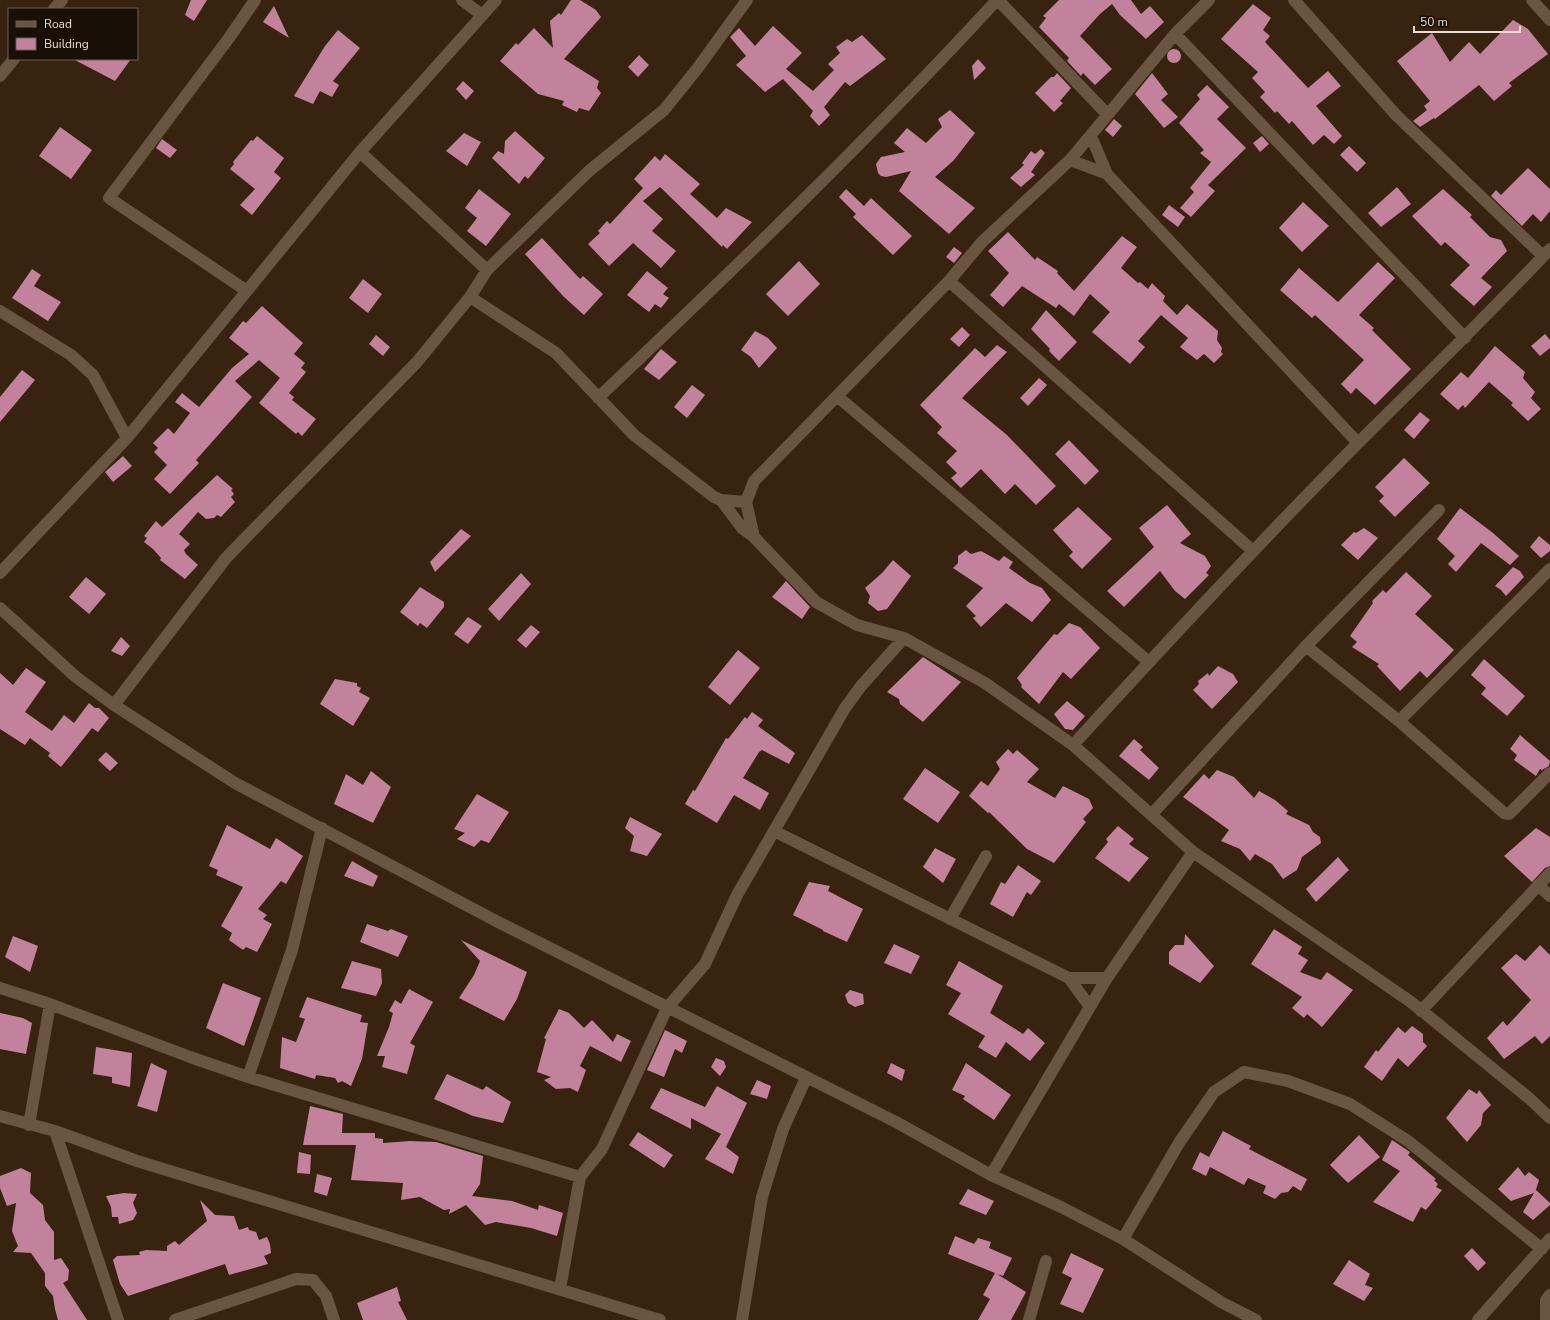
<svg xmlns="http://www.w3.org/2000/svg" width="1550" height="1320" font-family="'Nunito Sans',sans-serif">
	<style>
		.building { fill: #c3829c }
		.lines { fill: none; stroke-linecap: round; stroke-linejoin: round }
		.minor { stroke: #6a5543; stroke-width: 12 }
	</style>
	<rect width="100%" height="100%" fill="#382310"/>
	<path class="building" d="M191,0h16l-13,21 -9,-6z
		M571,0h9l16,10 5,7 -37,42 35,22 -2,7 4,5 -12,18 -10,-3 -2,4 -15,-7 2,-4 -26,-7 -38,-33 16,-18 2,2 16,-17 19,20 -3,-27 9,-8 2,2z
		M1059,0h72l10,14 9,-8 14,16 -18,17 -26,-24 -8,-11 -12,10 -20,22 32,33 -17,16 -12,-12 -2,3 -14,-15 2,-3 -30,-31 7,-9 -3,-2z
		M1253,4l18,14 -8,12 7,6 -5,6 43,46 20,-17 13,15 -25,20 26,30 -8,8 -10,-9 -11,10 -21,-24 -3,3 -12,-13 -2,2 -15,-16 5,-5 -13,-14 6,-6 -37,-33z
		M274,6l15,32 -26,-16z
		M1513,20l15,9 20,25 -39,29 3,3 -18,15 -15,-16 -44,34 -1,-1 -14,9 -7,-6 14,-11 -3,-4 6,-5 -33,-40 35,-28 18,29 19,-20 11,12z
		M773,26l29,27 -16,16 27,22 21,-21 -6,-6 12,-11 -4,-6 11,-8 5,3 10,-7 24,24 -36,27 -5,-4 -21,25 6,8 -11,11 -9,-10 3,-5 -30,-32 -18,13 -29,-27 10,-9 -16,-19 9,-9 16,18z
		M338,30l22,18 -27,33 6,4 -7,12 -12,-6 -7,13 -19,-8 31,-50z
		M1167 56a7 7 0 1 1 14 0a7 7 0 1 1-14 0Z
		M639,55l10,10 -11,12 -10,-10z
		M73,59h58l-16,22z
		M978,59l8,9 -12,12 -2,-14z
		M1057,73l14,15 -11,13 3,2 -9,9 -19,-19 16,-16h3z
		M1152,73l16,21 -7,6 17,17 -14,11 -29,-34z
		M463,81l11,10 -8,9 -10,-11z
		M1207,85l22,22 -12,12 29,29 -38,37 7,6 -24,26 -11,-9 14,-16 -4,-4 21,-26 -11,-9 4,-3 -25,-27 21,-24 -3,-4z
		M950,110l25,23 -21,27 -19,17 40,31 -26,26 -50,-43 12,-20 -25,6 -5,-1 -3,-3 -2,-9 5,-7 24,-5 -11,-9 13,-15 19,15 16,-16 -4,-8z
		M1114,119l8,7 -9,11 -8,-7z
		M60,127l32,23 -21,29 -32,-23z
		M515,131l30,27 -17,21 -3,-3 -6,8 -27,-26 6,-7 6,3 1,-13z
		M464,133l17,9 -14,24 -21,-15z
		M257,136l27,22 -10,14 7,6 -29,37 -12,-10 15,-16 -25,-20 4,-5 -1,-2 18,-22 2,1z
		M1262,136l7,8 -9,8 -7,-9z
		M162,139l15,11 -7,8 -14,-10z
		M1349,146l17,17 -9,9 -17,-17z
		M1041,149l4,4 -14,19 4,3 -14,12 -11,-9 14,-13 -2,-2 9,-12 4,3z
		M665,154l35,30 -10,10 27,24 9,-10 26,14 -25,27 -4,-4 -1,2 -62,-60 -17,14 20,18 -11,12 24,20 -15,17 -28,-25 -24,23 -21,-22 12,-11 -2,-2 9,-10 3,3 33,-36 -9,-9 21,-23 5,5z
		M1528,168l22,21v22l-9,11 -8,-8 -11,12 -31,-30 5,-6 5,5z
		M1397,187l14,17 -30,23 -13,-14z
		M479,189l32,25 -25,32 -19,-15 10,-13 -12,-10z
		M846,189l18,17 7,-8 41,38 -19,19 -40,-38 3,-3 -17,-17z
		M1443,189l29,26 -2,2 20,20 11,3 6,11 -26,27 11,9 -18,19 -24,-21 20,-20 -25,-23 -4,4 -29,-30z
		M1303,202l26,24 -27,26 -23,-24z
		M1169,205l16,12 -7,10 -16,-12z
		M1008,232l27,28 2,-3 21,14 -1,2 17,18 48,-55 15,11 -16,21 17,15 2,-1 8,7 4,-6 13,13 -2,5 14,14 10,-11 31,27 -1,9 5,8 -1,4 2,2 -9,9 -10,-9 -7,6 -17,-13 8,-9 -27,-23 -23,26 7,6 -15,17 -38,-32 18,-20 -20,-18 -16,22 -15,-12 -3,4 -34,-22 -19,21 -13,-12 19,-22 -21,-22z
		M542,238l38,41 3,-3 20,18 -19,21 -20,-18 -39,-43z
		M954,247l8,6 -8,10 -8,-6z
		M799,261l21,23 -32,32 -22,-22z
		M1378,262l17,16 -36,37 15,13 -2,2 39,39 -36,36 -19,-17 -5,6 -10,-10 23,-24 -49,-45 -3,3 -32,-28 19,-22 39,34z
		M32,269l9,6 -7,11 27,16 -13,19 -36,-23z
		M647,271l21,17 -5,6 6,4 -8,10 -6,-4 -6,8 -22,-17z
		M363,279l19,15 -14,19 -19,-15z
		M262,306l41,37 -9,11 11,9 -4,5 5,4 -17,21 5,4 -2,3 24,19 -14,17 -4,-4 -2,2 -37,-31 21,-25 -21,-18 -24,21 17,16 -56,63 3,3 -29,31 -16,-15 13,-14 -13,-13 4,-4 -5,-5 15,-15 6,6 16,-21 -15,-11 7,-9 17,14 33,-39 17,-14 -20,-16 14,-17 3,2z
		M1046,310l31,32 -18,19 -10,-10 1,-2 -19,-20z
		M962,327l8,8 -11,12 -9,-8z
		M755,331l13,7 9,10 -18,20 -8,-11 -10,-7z
		M1545,334l5,6v8l-10,8 -9,-10z
		M376,335l14,12 -7,9 -14,-12z
		M997,345l10,7 -45,46 45,37 49,51 -20,19 -21,-21 -10,10 -24,-25 -20,19 -10,-10 6,-5 -11,-11 11,-11 -20,-18 5,-6 -22,-22 55,-57 10,9z
		M1495,346l30,26 -2,6 12,14 -4,6 10,11 -13,12 -17,-16 2,-2 -24,-21 -24,26 -2,-3 -5,5 -18,-16 21,-22 7,6z
		M661,349l16,13 -18,18 -15,-11z
		M22,370l13,10 -35,42v-25z
		M1039,378l8,7 -19,21 -8,-8z
		M692,385l13,10 -18,23 -13,-11z
		M1420,412l10,8 -16,19 -10,-9z
		M1069,440l30,31 -14,14 -30,-31z
		M123,456l9,10 -19,16 -8,-10z
		M1404,458l26,25 -35,34 -16,-16 5,-5 -9,-9z
		M217,475l16,14 -2,1 3,4 -3,3 4,5 -14,15 -4,-2 -3,3 -8,1 -8,-7 -19,22 11,10 -6,6 2,4 12,11 -13,14 -25,-19 1,-2 -8,-9 -9,-7 3,-4 -3,-2 12,-15 6,6z
		M1167,505l24,29 -11,9 25,13 6,10 -5,7 3,2 -24,24 -10,-8 -15,-20 -36,36 -17,-16 47,-44 -15,-19z
		M1078,507l34,32 -30,30 -13,-13 4,-4 -20,-22z
		M1460,508l33,25 26,23 -9,9 -29,-22 -25,29 -8,-8 7,-8 -18,-17z
		M1364,528l14,10 -20,22 -17,-15 13,-13 2,1z
		M461,529l10,7 -36,36 -5,-10z
		M1539,536l11,9v6l-9,7 -11,-11z
		M966,550l5,4 10,-3 18,10 5,-5 9,6 -4,6 21,15 12,5 9,12 -19,22 -26,-19 -25,24 -8,-9 3,-2 -10,-10 17,-18 -30,-20 5,-5v-7z
		M893,560l18,16 -24,33 -9,2 -10,-8 2,-7 -5,-8 17,-15z
		M1513,567l7,4 4,6 -18,19 -5,-6 -6,-4z
		M1406,572l26,24 -17,18 39,36 -27,28 -7,-7 -20,20 -23,-25 2,-2 -27,-17 5,-5 -7,-6 23,-33 -1,-2 11,-11 3,3z
		M521,573l10,11 -32,37 -11,-12z
		M86,577l20,17 -17,20 -20,-17z
		M786,581l24,26 -8,12 -30,-22z
		M420,587l24,15v5l-17,21 -7,-5 -2,3 -18,-14z
		M468,617l14,9 -14,18 -14,-10z
		M1069,623l11,4 20,21 -29,31 -8,-7 -24,32 -18,-17 1,-2 -5,-7 37,-44 3,1z
		M531,625l9,7 -14,16 -9,-8z
		M121,637l9,9 -8,10 -11,-5z
		M738,650l22,18 -30,37 -22,-18z
		M923,657l38,25 -38,40 -23,-18 -1,-5 -12,-7z
		M1484,659l41,37 -18,20 -26,-22 5,-6 -15,-13z
		M1218,666l15,8 5,8 -26,27 -19,-19 6,-6 -1,-3 10,-8 1,3z
		M26,668l20,14 -21,30 27,19 12,-16 10,8 15,-20 6,5h4l10,10 -11,14 -6,-4 -31,39 -13,-11 2,-3 -20,-15 -5,7 -25,-16v-56l13,12z
		M335,679l22,4v3l4,2 -2,4 11,6 -17,28 -33,-22z
		M1067,701l18,15 -12,14 -8,-1 -11,-15z
		M752,712l11,8 -5,6 37,27 -6,11 -27,-14 -3,2 -16,26 26,15 -9,17 -26,-15 -17,28 -32,-19 8,-14 2,1 31,-53 2,1 17,-22 2,2z
		M1520,735l30,26 -1,5 -7,4 -2,-1 -4,7 -22,-16 3,-5 -7,-6z
		M1134,739l9,8 -3,3 19,18 -10,12 -30,-24z
		M1008,749l5,5 4,-4 22,19 -12,13 28,16 8,-12 26,13 4,9 -10,11 3,3 -32,41 -27,-14 -38,-37 -1,1 -19,-17 12,-15 7,5 12,-17 -4,-7z
		M106,752l12,11 -8,8 -12,-11z
		M925,768l35,24 -22,31 -35,-24z
		M1217,770l17,7 20,21 5,-7 16,9 13,11 -2,3 23,11 4,7 7,5 1,6 -19,14 -5,13 -14,9 -11,-15 -17,-10 -5,7 -10,-12 -19,-8 8,-11 -46,-33 21,-23 5,5z
		M371,771l20,16 -18,36 -39,-19 12,-30 17,11z
		M477,794l32,18 -20,31 -8,-3 -7,7 -17,-8 8,-6 -11,-4z
		M630,817l32,17 -15,22 -17,-5 4,-15 -9,-8z
		M227,825l43,24 6,-11 27,18 -17,28 -5,-3 -23,28 9,6 -4,4 9,5 -15,28 -11,-5 -3,3 -14,-10 3,-7 -11,-7 22,-39 -27,-12 2,-5 -9,-4z
		M1118,826l16,13 -5,5 20,14 -20,24 -34,-24 13,-16 -2,-3z
		M1536,828l14,9v29l-5,2 -13,14 -28,-26z
		M935,848l21,11 -13,24 -20,-16z
		M1338,857l11,13 -33,32 -10,-13z
		M352,861l26,15 -5,11 -29,-11z
		M1018,865l23,16 -10,14 -4,-3 -14,25 -23,-13 11,-22 4,2z
		M809,882l21,4 -2,5 35,18 -16,33 -24,-11v-1l-30,-15z
		M367,924l21,7 3,-2 17,7 -10,21 -38,-15z
		M1274,929l28,18 -4,7 10,6 -8,12 21,8 6,-8 26,18 -31,37 -15,-13 -3,4 -12,-10 10,-11 -51,-33z
		M1185,934l29,32 -14,17 -31,-19v-12l6,-7h9z
		M13,936l25,10 -8,26 -25,-15z
		M461,940l66,32 -10,27 -13,22 -45,-23 15,-23 6,-14z
		M894,944l26,12 -9,18 -27,-11z
		M1540,945l10,10v81l-8,8 -7,-8 -31,23 -17,-21 16,-17 4,5 24,-26 -30,-32 15,-14 9,7z
		M352,961l29,8 1,14 -6,13 -35,-8z
		M959,961l44,25 -13,27 33,21 5,-6 17,15 -15,18 -24,-19 -10,16 -18,-11 7,-11 -37,-22 13,-21 -15,-8z
		M223,983l38,15 -17,48 -38,-18z
		M409,989l24,13 -23,41 5,3 -8,28 -25,-7 3,-11h-8l12,-29 4,-14 -4,-2 6,-11 6,4z
		M850,990l13,4 1,10 -9,3 -7,-4 -3,-8z
		M307,997l55,18 -2,7 8,1 -6,36 -11,27 -9,-5 -4,2 -3,-5 -19,-3 -1,4 -35,-11 2,-31 14,5 9,-23 -6,-2z
		M559,1009l10,4 15,15 8,-8 21,22 4,-8 14,7 -10,21 -31,-16 -10,20 6,4 -8,22 -8,-4 -14,1 -12,-9 7,-3 -14,-5 9,-33 -2,-1z
		M0,1013l23,5 9,5 -6,31 -26,-5z
		M1412,1026l11,8v8l4,4 -19,21 -10,-9 -16,23 -18,-14 12,-17 2,2 20,-25 7,6z
		M665,1030l22,11 -5,12 -7,-4 -11,28 -17,-7z
		M96,1047l36,6 -2,34 -18,-4v-6l-19,-3z
		M716,1058l8,3 2,6 -6,9 -9,-9z
		M151,1063l16,8 -10,41 -20,-6z
		M891,1063l14,7 -3,11 -15,-8z
		M966,1063l45,32 -17,25 -31,-21 2,-3 -13,-6z
		M447,1074l36,16 3,-4 25,16 -8,21 -30,-7 -39,-17z
		M757,1080l14,6 -4,13 -17,-5z
		M717,1086l30,17 -21,44 13,10 -6,17 -28,-15 16,-25 -30,-16v11l-41,-21 11,-20 44,19z
		M1469,1089l8,5 2,-4 12,15 -8,8 -2,12 -14,17 -21,-24z
		M310,1106l33,8 -1,19h33v5l8,1v4l27,-2 26,1 47,14 -3,28 -8,12 40,5 26,9 1,-5 24,8 -6,23 -26,-8 -35,-6 -11,3 -19,-20 -17,9 1,-5 -6,1 -24,-13 -19,3 2,-17 -52,-3 5,-35h-53z
		M1223,1131l28,15 -2,3 58,30 -6,12 -8,-5 -5,6 -7,1 -6,6 -12,-6 3,-7 -18,-8 -4,7 -34,-18 -4,9 -14,-7 8,-17 9,5z
		M638,1132l35,23 -9,13 -35,-23z
		M1359,1135l21,22 -32,26 -18,-18z
		M1392,1140l18,12 -2,3 28,24 -2,1 4,4 -2,3 6,3 -16,20 -5,-3 -8,15 -40,-20 27,-31 -18,-11z
		M299,1152l12,3 -1,19 -13,-1z
		M1518,1167l7,9 4,-4 10,8 -4,13 1,-3 14,13v2l-17,15 -10,-8 11,-19 -23,8 -13,-12z
		M21,1168l10,5 -1,20 13,12 2,15 9,12v28l7,-2 8,12 -1,10 -5,3 24,37h-29l-3,-11 -2,-13 -8,-10v-13l-14,-20 -18,-1 5,-6 -6,-15 4,-28 -9,3 -7,-18v-12z
		M317,1174l15,4 -5,18 -13,-4z
		M968,1189l26,12 -8,14 -27,-11z
		M124,1193l13,1 -4,9 4,10 -4,7 -14,4 -1,-7h-6l-1,-10 -5,-11z
		M200,1200l15,15 19,1 5,14 9,-3 1,3 7,2 3,8 8,-3 3,7 1,9 -7,3 4,8 -39,11 -4,-11 -97,32 -8,-12 -7,-24 4,-4 23,-1 -1,-3 7,-2 21,1v-5l8,-5 4,4 28,-24z
		M955,1236l19,8 4,-6 13,4 -2,6 23,10 -9,18 -6,-2 29,18 -15,28h-33l12,-21 -7,-4 12,-22 -47,-19z
		M1472,1248l14,15 -8,8 -14,-15z
		M1071,1253l33,16 -21,44 -23,-9 12,-26 -10,-5z
		M1349,1260l21,14 -5,11 8,3 -9,13 -31,-17z
		M397,1287l4,14 -3,1 9,18h-44l-6,-17z"/>
	<g class="lines">
		<path class="minor" d="M462,0l20,15
			M998,0l109,114
			M1209,0l-34,34 -105,126 -88,82 -33,39 304,270
			M1294,0l102,115 147,141
			M1532,0l18,20
			M54,9l8,-9
			M1175,34l290,304
			M0,76l14,-17
			M1091,136l16,38 251,269
			M360,152l127,118
			M1070,160l37,14
			M247,291l-138,-93 120,-160 26,-38
			M470,297l86,56 78,82 80,62 7,3 25,2 8,-21 195,-200
			M0,311l71,44 22,20 34,63
			M837,396l312,266
			M598,398c136,-129 272,-260 399,-398
			M721,500l21,28 12,9 62,65 41,23 47,13 81,45 88,62 120,107 218,150 119,97 20,19
			M746,502l8,35
			M0,573l127,-135 233,-286 136,-152
			M0,608l76,69 38,28 121,78 263,139 398,200 95,53 70,32 62,32 98,63 35,18
			M1306,646l93,75 105,92 5,1 41,-41
			M114,705l112,-147 191,-196 53,-65 17,-27 102,-99 75,-61 33,-41 50,-69
			M1399,721l151,-152
			M1073,745c93,-102 188,-204 285,-302 65,-64 130,-128 192,-194
			M1152,814l154,-168 133,-136
			M774,831l295,147h38
			M1538,885l12,11
			M950,919l36,-63
			M1069,978l21,29
			M0,988l50,16
			M1421,1011l129,-138
			M248,1077l44,-127 30,-122
			M0,1116l55,15 82,30 523,159
			M29,1125l21,-121 140,53 58,20 332,100
			M55,1131l63,189
			M991,1175l116,-197 86,-126
			M1123,1239l56,-96 35,-51 30,-20 44,9 62,23 58,37 134,108
			M560,1289l20,-112 22,-28 65,-141 38,-44 32,-69 108,-187 16,-22 43,-48
			M175,1320l121,-41 17,1 13,16 8,24
			M742,1320l20,-123 21,-68 23,-51
			M1029,1320l17,-59
			M1478,1320l72,-81
			M1546,1320v-20l4,-5"/>
	</g>
	<rect x="8" y="8" width="130" height="52" fill="#180f07" stroke="#6c6157"/>
	<rect x="16" y="21" width="20" height="6" fill="#6a5543" stroke="#6c6157"/>
	<text x="44" y="28" font-size="12" fill="#eadcd0">Road</text>
	<rect x="16" y="38" width="20" height="12" fill="#c3829c" stroke="#6c6157"/>
	<text x="44" y="48" font-size="12" fill="#eadcd0">Building</text>
	<path d="M1414 26v6h106v-6" fill="none" stroke="#eadcd0" stroke-width="2"/>
	<text x="1420" y="26" font-size="12" fill="#eadcd0" stroke="#180f07" stroke-width="3" paint-order="stroke">50 m</text>
</svg>
